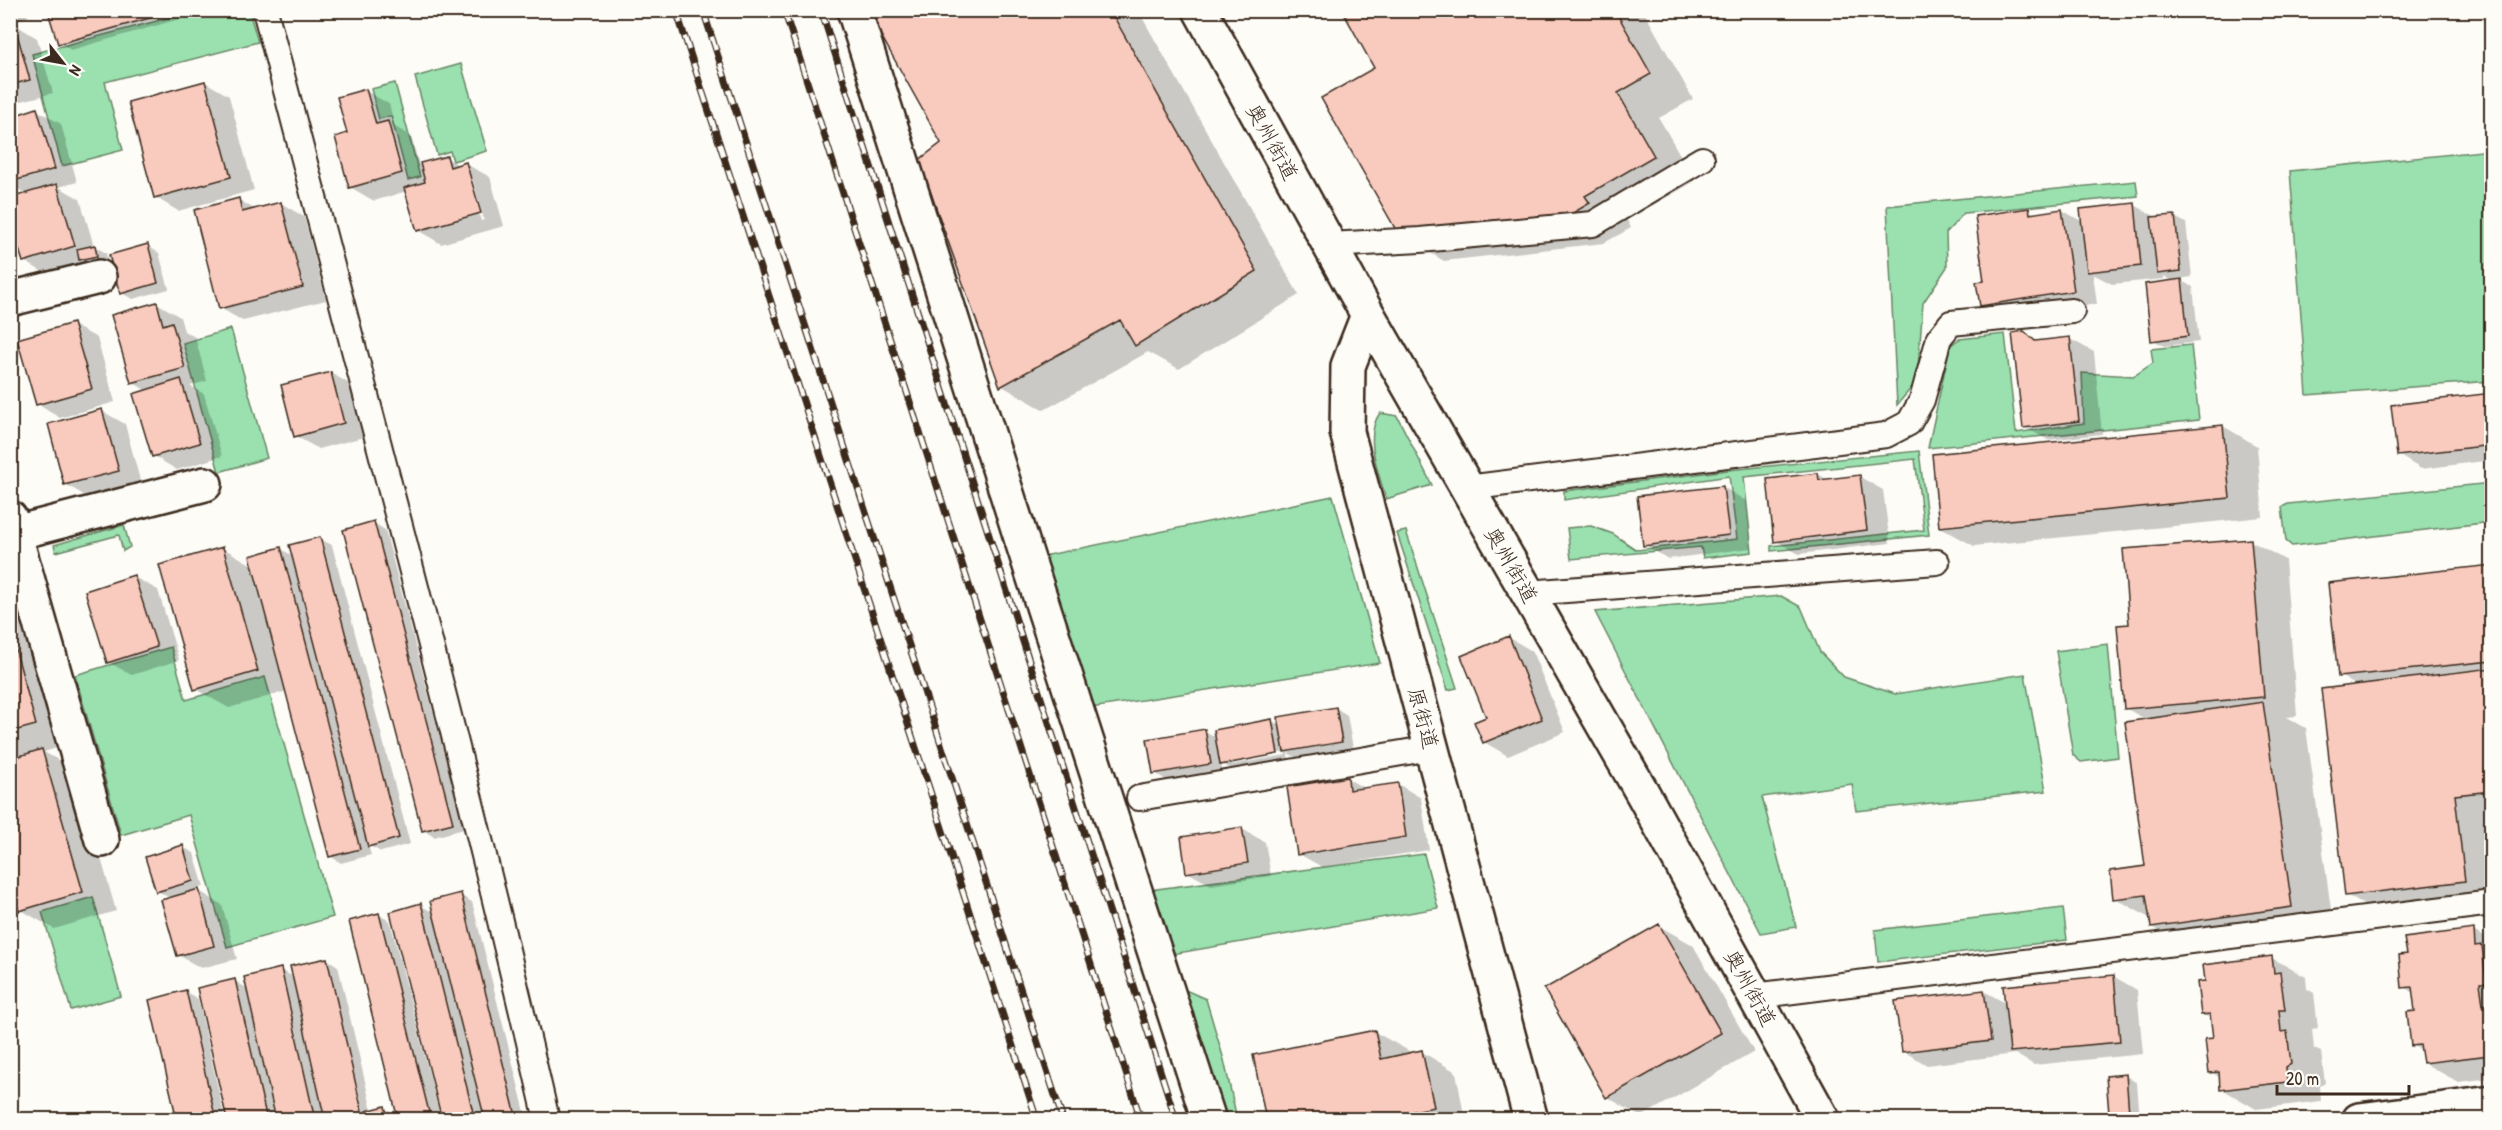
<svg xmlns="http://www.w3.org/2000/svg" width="2502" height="1130" font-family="'Patrick Hand','Klee One',sans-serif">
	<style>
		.green { fill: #9ae1af; stroke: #6a8666; stroke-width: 1.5 }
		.shadow { fill: #0003; fill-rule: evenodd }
		.building { fill: #f9cabe; stroke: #3b2a1e; stroke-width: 1.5 }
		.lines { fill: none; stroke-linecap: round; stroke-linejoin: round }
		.service-casing { stroke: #3b2a1e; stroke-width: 28 }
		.minor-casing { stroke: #3b2a1e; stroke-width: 38 }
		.tertiary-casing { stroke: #3b2a1e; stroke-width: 38 }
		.secondary-casing { stroke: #3b2a1e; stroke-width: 38 }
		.service { stroke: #fdfcf7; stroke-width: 24 }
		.minor { stroke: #fdfcf7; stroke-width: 33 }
		.tertiary { stroke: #fdfcf7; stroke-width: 33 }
		.secondary { stroke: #fdfcf7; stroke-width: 33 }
		.rail-casing { stroke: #3b2a1e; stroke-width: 7 }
		.rail { stroke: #fdfcf7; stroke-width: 4.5; stroke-dasharray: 14; stroke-linecap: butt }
		.labels { text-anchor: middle; stroke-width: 4.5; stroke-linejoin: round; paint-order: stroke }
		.street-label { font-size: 21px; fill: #3b2a1e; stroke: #fdfcf7 }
	</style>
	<rect width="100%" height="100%" fill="#fdfcf7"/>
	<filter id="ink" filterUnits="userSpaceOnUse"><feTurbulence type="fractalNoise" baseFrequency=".0167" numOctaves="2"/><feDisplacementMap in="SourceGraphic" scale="12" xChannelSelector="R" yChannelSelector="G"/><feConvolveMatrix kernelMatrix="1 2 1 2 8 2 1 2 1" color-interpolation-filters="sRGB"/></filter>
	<g filter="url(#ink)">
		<path class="green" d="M198,10l51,1 9,31 -153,40 18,68 -61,16 -30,-112z
			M461,64l26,87 -34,10 -3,-10 -13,4 -22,-78z
			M395,83l25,94 -12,3 -17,-64 -12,3 -8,-30z
			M2491,150v231l-184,14 -17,-224z
			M2136,181l2,15 -174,17 -18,20 1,34 -24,36 -6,78 -20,24 -10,-199z
			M231,329l36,129 -48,14 -36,-129z
			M2005,334l11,99 68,-10 -2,-50 52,3 19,-13 -2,-14 40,-4 8,75 -271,28 22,-102 9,-7z
			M1380,413l17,3 35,69 -46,14c-7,-25 -23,-63 -6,-86z
			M1919,451l10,84 -158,16v-5l153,-16 -9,-71 -171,18 8,75 -49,6 -2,-11 -130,12 -4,-31 24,-2 22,8 24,16 100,-11 -8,-63 -165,24v-9l164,-21z
			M2491,483v39l-199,24 -6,-5 -4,-34 6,-3z
			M1333,496l47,167 -289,45 -48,-152z
			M124,525l6,22 -7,4 -4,-16 -63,17 -2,-7z
			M1406,531l51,157 -9,2 -51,-157z
			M1781,596l20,11 19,45 24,25 51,17 130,-20 21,117 -190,20 -4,-27 -90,13 34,130 -35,6 -166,-321z
			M2108,644l10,113 -37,5 -8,-7 -17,-104z
			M171,647l15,53 79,-23 68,240 -106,30 -38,-132 -68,20 -46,-160z
			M1424,854l14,54 -266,46 11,35 23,10 18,61 13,59h-22l-73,-228z
			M93,897l28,99 -50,14 -29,-98z
			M2063,908l4,32 -189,22 -3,-32z"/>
		<path class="shadow" d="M10,10h17l1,7 -18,5z
			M70,10h141l-140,40 -12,-7z
			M893,10h245l161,285 -120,74 -31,-17 -104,58 -42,-24 -59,-242z
			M1343,10h300l50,89 -34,19 36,63 -68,39 4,8 -27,15 -160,18 -42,-25 -25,-167z
			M14,24l23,14 16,55 -43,11v-79z
			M205,82l24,14 25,94 -76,21 -23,-14z
			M366,91l23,13 6,23 16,9 8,29 28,-7 13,8 6,-2 24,13 14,49 -63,18 -23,-14 -11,-39 -33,10 -24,-14 -1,-52zM469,177h3l12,43 -3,1z
			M37,110l24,14 16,58 -18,5 21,12 14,47 12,7 2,9 -16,4 -5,-3 -39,12 -24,-14 3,-67 -17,-9v-67z
			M239,200l17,10 25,-7 23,14 22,83 -83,21 -23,-13z
			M2135,205l23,13 17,-1 11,6 6,54 -14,2 15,8 6,55 -35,4 -11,-6 21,-58 -10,-6v3l-52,5 -19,-10 4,30 -93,14 -23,-13 5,-23 42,-72 8,4 26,-4 21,12z
			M148,246l11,7 10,36 -36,10 -12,-6z
			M157,303l23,14 4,14 11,6 12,44 -17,5 14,8 18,62 -45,14 -23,-14 -7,-65 -15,-9z
			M73,325l24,13 18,64 -55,16 -23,-14z
			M2023,333l17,9 30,-3 24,13 8,82 -54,6 -24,-13z
			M331,373l24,14 12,49 -48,13 -24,-13z
			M2492,395v65l-71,9 -23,-14z
			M102,411l23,13 16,60 -52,14 -24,-14z
			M2223,426l34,20 6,71 -289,29 -34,-19z
			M1818,474l10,6 32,-3 23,13 7,53 -91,11 -23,-13z
			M1723,487l23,14 5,47 -83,11 -23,-14z
			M374,523l11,7 79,299 -30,8 -11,-7z
			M10,536l16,56 -16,4z
			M320,539l12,6 78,299 -29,8 -13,-7 3,10 -30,8 -11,-7 -43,-165 -58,17 -34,-19 28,-141 31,18 27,-17 12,7z
			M2251,541l34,19 12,156 -11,1 20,11 28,203 -139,20 -43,-24 -1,-8 -36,-21 32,-31v-147l-22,-12 6,-83z
			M2492,566v340l-103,13 -43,-24 11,-209 -17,-10z
			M134,577l24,13 21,70 -47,15 -24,-13z
			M10,616l29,16 31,112 -26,8 32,18 40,141 -62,18 -33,-19 -11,-36z
			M1508,637l24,14 33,81 -57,24 -24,-14 4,-24z
			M1336,708l11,7 6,33 -56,10 -9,-5 1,8 -56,9 -12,-7 1,7 -56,10 -11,-7 50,-42 12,7 55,-17 9,5zM1285,752l1,3 -56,10v-4z
			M1348,779l18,10 32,-5 23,14 8,52 -107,17 -23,-13z
			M1242,829l23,13 6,34 -60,9 -24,-13z
			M183,847l11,6 10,34 -8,2 26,16 15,54 -36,9 -23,-13 -7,-56 -13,-8z
			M460,895l12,7 55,218h-83l-24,-215 14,8z
			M379,915l11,6 51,199h-212l6,-139 13,8 32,-19 14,7 33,-18 11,7 34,145 12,-3 15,8z
			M1659,926l34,19 61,107 -113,65 -34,-20z
			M2473,931l19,10v137l-34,4 -34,-19 -2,-12 -10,-6 5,-32 -4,-20 -9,-6z
			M2272,958l34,19 1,12 7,4 4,35 -6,1 2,20 7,3 4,31 -5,3 1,15 -65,8 -34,-20 -1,-11 -10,-6 4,-33 -2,-19 -11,-6z
			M2113,976l24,14 6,64 -109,11 -19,-11 -88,11 -24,-14 81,-60 23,13z
			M186,992l12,7 27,121h-47z
			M1375,1032l34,19v4l13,-3 34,20 9,48h-197z
			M2126,1076l11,7 3,36 -19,1 -11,-6z"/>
		<path class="building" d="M64,10h114l-120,34 -9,-29z
			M891,10h219l147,261 -122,75 -15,-26 -120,67 -81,-227 22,-17 -68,-122z
			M1342,10h273l36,64 -33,19 36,63 -69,40 5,7 -29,17 -161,17 -79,-139 53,-30z
			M14,23l16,57 -20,5v-61z
			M205,81l26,96 -77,21 -26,-96z
			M366,89l10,35 12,-3 14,52 -53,15 -14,-51 12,-4 -10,-36z
			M37,108l18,61 -45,13v-65z
			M447,156l3,11 16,-5 15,51 -64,18 -13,-43 21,-6 -5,-19z
			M57,184l18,62 -52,16 -13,-41v-23z
			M239,198l3,14 39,-10 22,85 -84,22 -25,-99z
			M2135,203l6,63 -54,6 -7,-63z
			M2029,208l1,6 32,-5 12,82 -94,15 -4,-24 8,-1 -9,-65z
			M2175,215l6,56 -24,3 -6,-57z
			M148,244l10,39 -38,11 -11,-39z
			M95,245l2,11 -18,4 -2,-11z
			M2182,279l6,57 -37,5 -6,-57z
			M157,302l6,23 9,-3 13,46 -54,15 -20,-68z
			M73,323l19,66 -56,16 -19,-66z
			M2024,331l11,10 35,-4 9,84 -56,7 -11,-95z
			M331,372l13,51 -50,14 -13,-52z
			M181,379l19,64 -48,14 -19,-63z
			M2492,393v52l-95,11 -6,-51z
			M102,409l17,62 -55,14 -16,-61z
			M2223,425l7,73 -291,29 -7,-73z
			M1818,473l1,7 41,-5 7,55 -93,12 -7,-63z
			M1723,486l6,49 -86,11 -6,-50z
			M374,521l79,302 -31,8 -79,-301z
			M320,537l79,301 -31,9 -79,-302z
			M2251,539l13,158 -140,12 -7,-84 12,-1 -6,-75z
			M223,547l35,124 -64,19 -35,-125z
			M281,547l79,302 -31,8 -79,-301z
			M2492,565v96l-154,16 -10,-94z
			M134,575l23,72 -50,16 -22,-72z
			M10,629l26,96 -26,7z
			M1509,636l33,83 -59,24 -9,-21 12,-5 -25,-61z
			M2492,668v123l-37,4 10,86 -120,15 -24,-207z
			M2263,702l29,205 -141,20 -5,-32 -33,4 -3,-28 35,-5 -20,-144z
			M1336,707l6,35 -58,10 -6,-35z
			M1272,719l6,35 -58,11 -6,-35z
			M1205,729l6,35 -58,10 -6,-35z
			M42,749l41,143 -64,19 -9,-31v-121z
			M1348,777l1,13 49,-7 8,54 -109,18 -10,-68z
			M1242,827l6,36 -62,10 -5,-36z
			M183,845l10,36 -37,11 -11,-35z
			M199,889l15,57 -37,10 -16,-56z
			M461,893l55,223 -13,4h-18l-55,-219z
			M421,903l54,217h-33l-52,-208z
			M379,913l52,207h-33l-49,-199z
			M1659,924l62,109 -115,65 -62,-109z
			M2474,929l1,17 7,-1 4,38h-6l3,22 6,-1 3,21v13l-4,2 2,15 -67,8 -3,-18 -9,1 -4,-34 8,-1 -3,-24 -10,1 -3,-33 8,-1 -3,-16z
			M2272,956l2,17 6,-1 5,38h-6l2,22 6,-1 4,33 -5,3 1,15 -67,8 -1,-18 -10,1 -4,-34 8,-1 -3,-24 -9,1 -4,-33 8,-1 -2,-16z
			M327,958l37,162h-39l-35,-154z
			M281,968l34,152h-39l-32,-143z
			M2114,975l6,67 -110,10 -7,-66z
			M235,979l32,141h-40l-30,-132z
			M186,990l30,130h-39l-28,-120z
			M1984,990l7,51 -89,11 -7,-51z
			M1375,1030l6,29 41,-9 12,57 -63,13h-105l-13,-65z
			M2126,1074l3,39 -20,1 -3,-38z
			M385,1106l3,14h-20l-2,-9z"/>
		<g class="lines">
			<defs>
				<path id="service" d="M265,10c96,370 197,738 282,1110
					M1329,245l91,-5 173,-16 109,-65
					M1467,488l419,-53 23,-12 13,-23 17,-62 12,-15 121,-12
					M1527,593l410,-31
					M1139,798l292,-50
					M1754,996l738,-93"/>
				<path id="minor" d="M854,10l168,531 187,579
					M10,299l89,-22
					M10,518l92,322
					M15,533l190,-49"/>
				<path id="tertiary" d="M1368,315l-20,51 -1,66 184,688
					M2359,1120l133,-17"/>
				<path id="secondary" d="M1200,10l168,305 275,479 180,326"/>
			</defs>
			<use href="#service" class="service-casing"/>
			<use href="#minor" class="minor-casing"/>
			<use href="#tertiary" class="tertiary-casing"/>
			<use href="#secondary" class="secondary-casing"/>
			<use href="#service" class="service"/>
			<use href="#minor" class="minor"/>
			<use href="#tertiary" class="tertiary"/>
			<use href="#secondary" class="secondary"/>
			<defs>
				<path id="rail" d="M676,10l361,1110
					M703,10l360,1110
					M784,10l357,1110
					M821,10l355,1110"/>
			</defs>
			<use href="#rail" class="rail-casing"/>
			<use href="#rail" class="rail"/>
		</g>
	</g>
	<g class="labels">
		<g class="street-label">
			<text transform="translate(1272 142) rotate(61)" y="7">奥州街道</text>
			<text transform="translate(1511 565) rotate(60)" y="7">奥州街道</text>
			<text transform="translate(1423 718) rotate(75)" y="7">原街道</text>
			<text transform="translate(1750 988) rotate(61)" y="7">奥州街道</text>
		</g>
	</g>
	<rect width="2502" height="1130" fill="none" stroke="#fdfcf7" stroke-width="36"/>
	<rect x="18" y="18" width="2466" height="1094" fill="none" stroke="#3b2a1e" stroke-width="2" filter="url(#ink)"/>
	<g transform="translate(63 63) rotate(121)" stroke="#fdfcf7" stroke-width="4.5" paint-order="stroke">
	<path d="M0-4.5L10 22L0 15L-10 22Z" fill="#3b2a1e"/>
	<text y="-9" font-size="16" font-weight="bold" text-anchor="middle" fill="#3b2a1e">N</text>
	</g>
	<path d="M2277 1085v9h132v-9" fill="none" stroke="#3b2a1e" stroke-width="3"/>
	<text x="2286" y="1085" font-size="18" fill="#3b2a1e" stroke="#fdfcf7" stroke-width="4.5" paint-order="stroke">20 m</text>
</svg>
